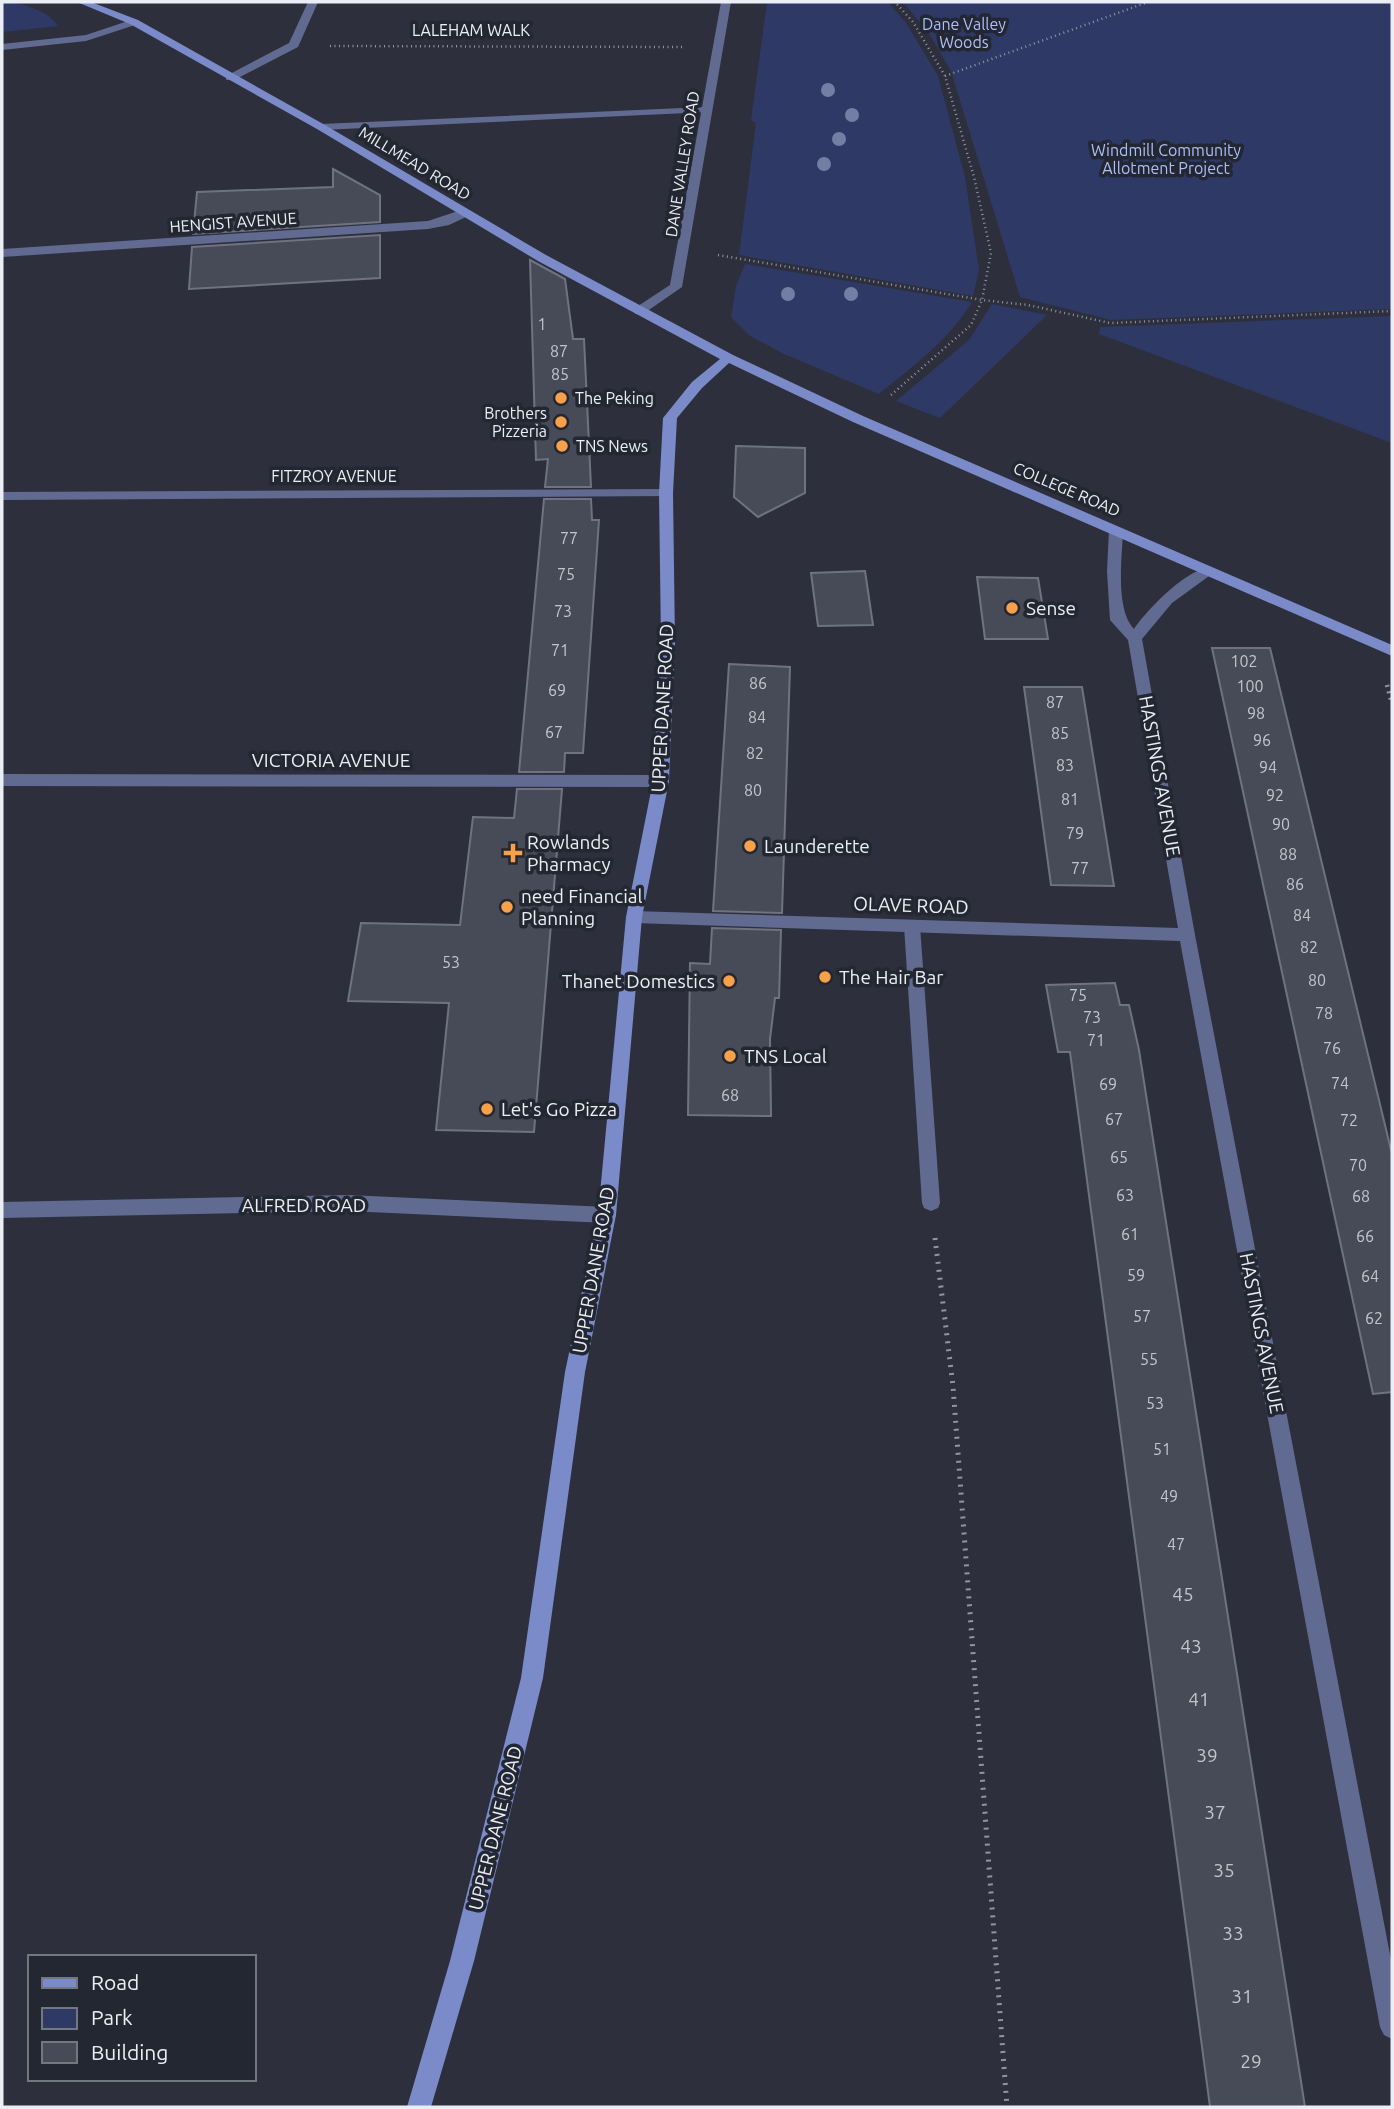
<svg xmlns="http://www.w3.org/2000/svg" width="1394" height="2109" font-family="Ubuntu,sans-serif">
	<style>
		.green { fill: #2e3966 }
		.building { fill: #474a57; stroke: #6f7381; stroke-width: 2 }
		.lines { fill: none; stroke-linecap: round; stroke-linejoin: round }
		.path-far2 { stroke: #92959f; stroke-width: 2.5; stroke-dasharray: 1 3.5; stroke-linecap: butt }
		.path-far1 { stroke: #92959f; stroke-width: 4.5; stroke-dasharray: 2 4.5; stroke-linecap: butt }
		.path { stroke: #92959f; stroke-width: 5; stroke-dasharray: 2 6; stroke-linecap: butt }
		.lane { fill: #616b92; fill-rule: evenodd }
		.street { fill: #616b92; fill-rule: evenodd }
		.secondary { fill: #7b8bc9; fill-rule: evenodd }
		.tree { fill: #737ea4 }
		.poi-dot { fill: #f8a14a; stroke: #232732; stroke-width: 2.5 }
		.labels { text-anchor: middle; stroke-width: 7; stroke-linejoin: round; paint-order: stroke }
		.far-park-label { font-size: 16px; fill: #adbefa; stroke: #232732 }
		.far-street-label { font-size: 16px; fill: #eceef6; stroke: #232732 }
		.number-label { font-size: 16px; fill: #c3c5ce }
		.far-poi-label { font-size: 16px; fill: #eceef6; stroke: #232732; text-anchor: start }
		.poi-label { font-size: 19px; fill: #eceef6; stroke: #232732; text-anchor: start }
		.street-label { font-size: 19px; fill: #eceef6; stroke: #232732 }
		.near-number-label { font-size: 19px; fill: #c3c5ce }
	</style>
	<rect width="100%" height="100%" fill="#2d303c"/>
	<path class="green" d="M2,2c18,0 46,8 56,24l-56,6z
		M767,2h121l18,21 32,53 27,101 14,93 -6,26 -234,-41 17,-132 -5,-3z
		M903,2h489v307l-281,11 -91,-23 -69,-226 -23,-39z
		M745,264l227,38c-23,38 -59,64 -93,92l-95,-40 -34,-18 -19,-19 5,-31z
		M992,304l55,11 -107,103 -44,-17 73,-61z
		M1392,316v127l-293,-109 1,-7z"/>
	<path class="building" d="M333,169l47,26v27l-187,12 4,-42 136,-5z
		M380,235v43l-191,11 3,-42z
		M530,260l35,19 8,60h11l7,148h-46l3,-28 -12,1z
		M736,446l69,2v45l-47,24 -24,-20z
		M544,499h47l1,21h7l-16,233h-18l-1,19h-45z
		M865,571l8,54 -55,1 -7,-53z
		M977,577l61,1 10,61h-63z
		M1212,648h58l122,506v238l-19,2z
		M729,664l61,3 -8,246 -69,-2z
		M1024,687h58l32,199 -63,-1z
		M517,789h45l-28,343 -98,-2 13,-127 -101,-2 13,-78 99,2 13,-108 41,1z
		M712,928l69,2 -2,68h-4l-5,41 1,77 -83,-1 2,-152 20,1z
		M1115,983l5,22h9l10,45 166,1057h-95l-140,-1055h-12l-12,-67z"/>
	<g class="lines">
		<path class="path-far2" d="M330,46l352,1
			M945,76l203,-74
			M718,255l264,45 46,5 82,18 282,-12
			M891,395l80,-70 11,-25 9,-47 -17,-76 -29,-101 -32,-54 -18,-20"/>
		<path class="path-far1" d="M1387,685l5,19"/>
		<path class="path" d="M935,1238l18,148 54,721"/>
		<path class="lane" d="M705,107l6,3 -2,2 -388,18 -6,-3 6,-3z
			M912,920l8,6 20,277 -2,5 -7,3 -7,-3 -2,-5 -18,-277z"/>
		<path class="street" d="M308,2h10l-20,45 -64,33h-8v-4l63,-33z
			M721,2h10l-49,285 -39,27h-8v-6l35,-23z
			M134,19l5,3 -1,2 -52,17 -84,9v-6l84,-9z
			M464,209l4,1v6l-19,9 -21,4 -426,28v-8l426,-28z
			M666,489l7,4 -2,3 -669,4v-8z
			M1116,526l7,4c-1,28 -8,79 11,99 12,-18 57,-66 80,-61l2,3 -44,32 -30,36 53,296 197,1030v74l-8,-4 -4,-8 -200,-1086 -546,-18 -8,-6 8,-6 544,17 -50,-288 -18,-20 -3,-49 2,-41z
			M2,774l659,1 8,6 -8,6 -659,-1z
			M348,1195l259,12 7,3 2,5 -2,5 -7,3 -259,-12 -346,7v-16z"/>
		<path class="secondary" d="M77,2h14l47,18 187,105 221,130 187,100 130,61 529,229v11l-539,-234 -124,-59 -27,25 -25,30 -4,75 2,149 -6,139 -27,136 -26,298 -31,157 -42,306 -69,283 -43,146h-24l43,-146 71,-283 44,-306 33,-157 28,-298 27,-136 8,-139 -2,-149 4,-75 29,-36 28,-23 -182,-98 -221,-132 -187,-105z"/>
	</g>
	<g class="tree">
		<circle cx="828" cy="90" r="7"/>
		<circle cx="852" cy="115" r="7"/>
		<circle cx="839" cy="139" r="7"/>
		<circle cx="824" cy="164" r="7"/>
		<circle cx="788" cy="294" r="7"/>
		<circle cx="851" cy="294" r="7"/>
	</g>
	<g class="poi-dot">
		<circle cx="561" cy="398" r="7"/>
		<circle cx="561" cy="422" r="7"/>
		<circle cx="562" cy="446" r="7"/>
		<circle cx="1012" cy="608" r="7"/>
		<circle cx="750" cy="846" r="7"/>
		<path d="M509.5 842.5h7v7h7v7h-7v7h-7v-7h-7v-7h7z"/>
		<circle cx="507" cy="907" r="7"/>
		<circle cx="825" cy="977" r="7"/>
		<circle cx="729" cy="981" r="7"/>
		<circle cx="730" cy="1056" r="7"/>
		<circle cx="487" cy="1109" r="7"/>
	</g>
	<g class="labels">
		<g class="far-park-label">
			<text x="964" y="30">Dane Valley<tspan x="964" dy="18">Woods</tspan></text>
			<text x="1166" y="156">Windmill Community<tspan x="1166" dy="18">Allotment Project</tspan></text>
		</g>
		<g class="far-street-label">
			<text x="471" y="36">LALEHAM WALK</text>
			<text transform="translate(415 163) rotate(31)" y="6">MILLMEAD ROAD</text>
			<text transform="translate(682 164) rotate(-81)" y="6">DANE VALLEY ROAD</text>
			<text transform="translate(233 222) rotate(-4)" y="6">HENGIST AVENUE</text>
			<text x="334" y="482">FITZROY AVENUE</text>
			<text transform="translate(1067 489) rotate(23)" y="6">COLLEGE ROAD</text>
		</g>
		<g class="number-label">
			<text x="542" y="330">1</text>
			<text x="559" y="357">87</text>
			<text x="560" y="380">85</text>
			<text x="569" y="544">77</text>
			<text x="566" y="580">75</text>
			<text x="563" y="617">73</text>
			<text x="560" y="656">71</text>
			<text x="1244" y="667">102</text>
			<text x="758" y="689">86</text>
			<text x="1250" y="692">100</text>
			<text x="557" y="696">69</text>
			<text x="1055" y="708">87</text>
			<text x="1256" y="719">98</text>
			<text x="757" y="723">84</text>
			<text x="554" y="738">67</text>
			<text x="1060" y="739">85</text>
			<text x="1262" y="746">96</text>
			<text x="755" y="759">82</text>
			<text x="1065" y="771">83</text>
			<text x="1268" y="773">94</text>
			<text x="753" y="796">80</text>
			<text x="1275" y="801">92</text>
			<text x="1070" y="805">81</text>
			<text x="1281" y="830">90</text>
			<text x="1075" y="839">79</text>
			<text x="1288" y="860">88</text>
			<text x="1080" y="874">77</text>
			<text x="1295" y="890">86</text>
			<text x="1302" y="921">84</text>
			<text x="1309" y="953">82</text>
			<text x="451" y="968">53</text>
			<text x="1317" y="986">80</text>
			<text x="1078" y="1001">75</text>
			<text x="1324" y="1019">78</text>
			<text x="1092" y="1023">73</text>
			<text x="1096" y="1046">71</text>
			<text x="1332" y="1054">76</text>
			<text x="1340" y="1089">74</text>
			<text x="1108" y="1090">69</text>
			<text x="730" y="1101">68</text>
			<text x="1114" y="1125">67</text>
			<text x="1349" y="1126">72</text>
			<text x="1119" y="1163">65</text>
			<text x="1358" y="1171">70</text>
			<text x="1125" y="1201">63</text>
			<text x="1361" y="1202">68</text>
			<text x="1130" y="1240">61</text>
			<text x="1365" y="1242">66</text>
			<text x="1136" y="1281">59</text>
			<text x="1370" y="1282">64</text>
			<text x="1142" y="1322">57</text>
			<text x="1374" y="1324">62</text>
			<text x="1149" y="1365">55</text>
			<text x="1155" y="1409">53</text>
			<text x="1162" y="1455">51</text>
			<text x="1169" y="1502">49</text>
			<text x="1176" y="1550">47</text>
		</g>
		<g class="far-poi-label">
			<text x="575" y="404">The Peking</text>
			<text x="547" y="419" text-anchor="end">Brothers<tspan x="547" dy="18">Pizzeria</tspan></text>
			<text x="576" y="452">TNS News</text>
		</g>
		<g class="poi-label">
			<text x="1026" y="615">Sense</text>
			<text x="527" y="849">Rowlands<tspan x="527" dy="22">Pharmacy</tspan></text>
			<text x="764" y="853">Launderette</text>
			<text x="521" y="903">need Financial<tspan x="521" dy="22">Planning</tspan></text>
			<text x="839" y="984">The Hair Bar</text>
			<text x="715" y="988" text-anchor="end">Thanet Domestics</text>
			<text x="744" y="1063">TNS Local</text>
			<text x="501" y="1116">Let's Go Pizza</text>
		</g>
		<g class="street-label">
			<text transform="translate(662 708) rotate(-87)" y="7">UPPER DANE ROAD</text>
			<text x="331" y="767">VICTORIA AVENUE</text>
			<text transform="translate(1160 776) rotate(80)" y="7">HASTINGS AVENUE</text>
			<text transform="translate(911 905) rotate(2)" y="7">OLAVE ROAD</text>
			<text x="304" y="1212">ALFRED ROAD</text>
			<text transform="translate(593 1270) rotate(-80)" y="7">UPPER DANE ROAD</text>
			<text transform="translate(1262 1333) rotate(79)" y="7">HASTINGS AVENUE</text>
			<text transform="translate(495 1828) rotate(-76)" y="7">UPPER DANE ROAD</text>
		</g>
		<g class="near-number-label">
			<text x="1183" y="1601">45</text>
			<text x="1191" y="1653">43</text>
			<text x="1199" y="1706">41</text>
			<text x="1207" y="1762">39</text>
			<text x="1215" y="1819">37</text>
			<text x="1224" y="1877">35</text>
			<text x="1233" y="1940">33</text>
			<text x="1242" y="2003">31</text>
			<text x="1251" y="2068">29</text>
		</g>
	</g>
	<rect width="1394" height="2109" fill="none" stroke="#eceef6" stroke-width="7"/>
	<rect x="28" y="1955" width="228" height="126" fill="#232732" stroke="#737780" stroke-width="2"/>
	<rect x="42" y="1978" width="35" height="10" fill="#7b8bc9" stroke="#737780" stroke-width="2"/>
	<text x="91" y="1990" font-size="21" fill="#eceef6">Road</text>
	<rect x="42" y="2008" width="35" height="21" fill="#2e3966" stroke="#737780" stroke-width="2"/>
	<text x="91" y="2025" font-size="21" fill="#eceef6">Park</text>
	<rect x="42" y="2042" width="35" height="21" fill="#474a57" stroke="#737780" stroke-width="2"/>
	<text x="91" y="2060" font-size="21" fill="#eceef6">Building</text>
</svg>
